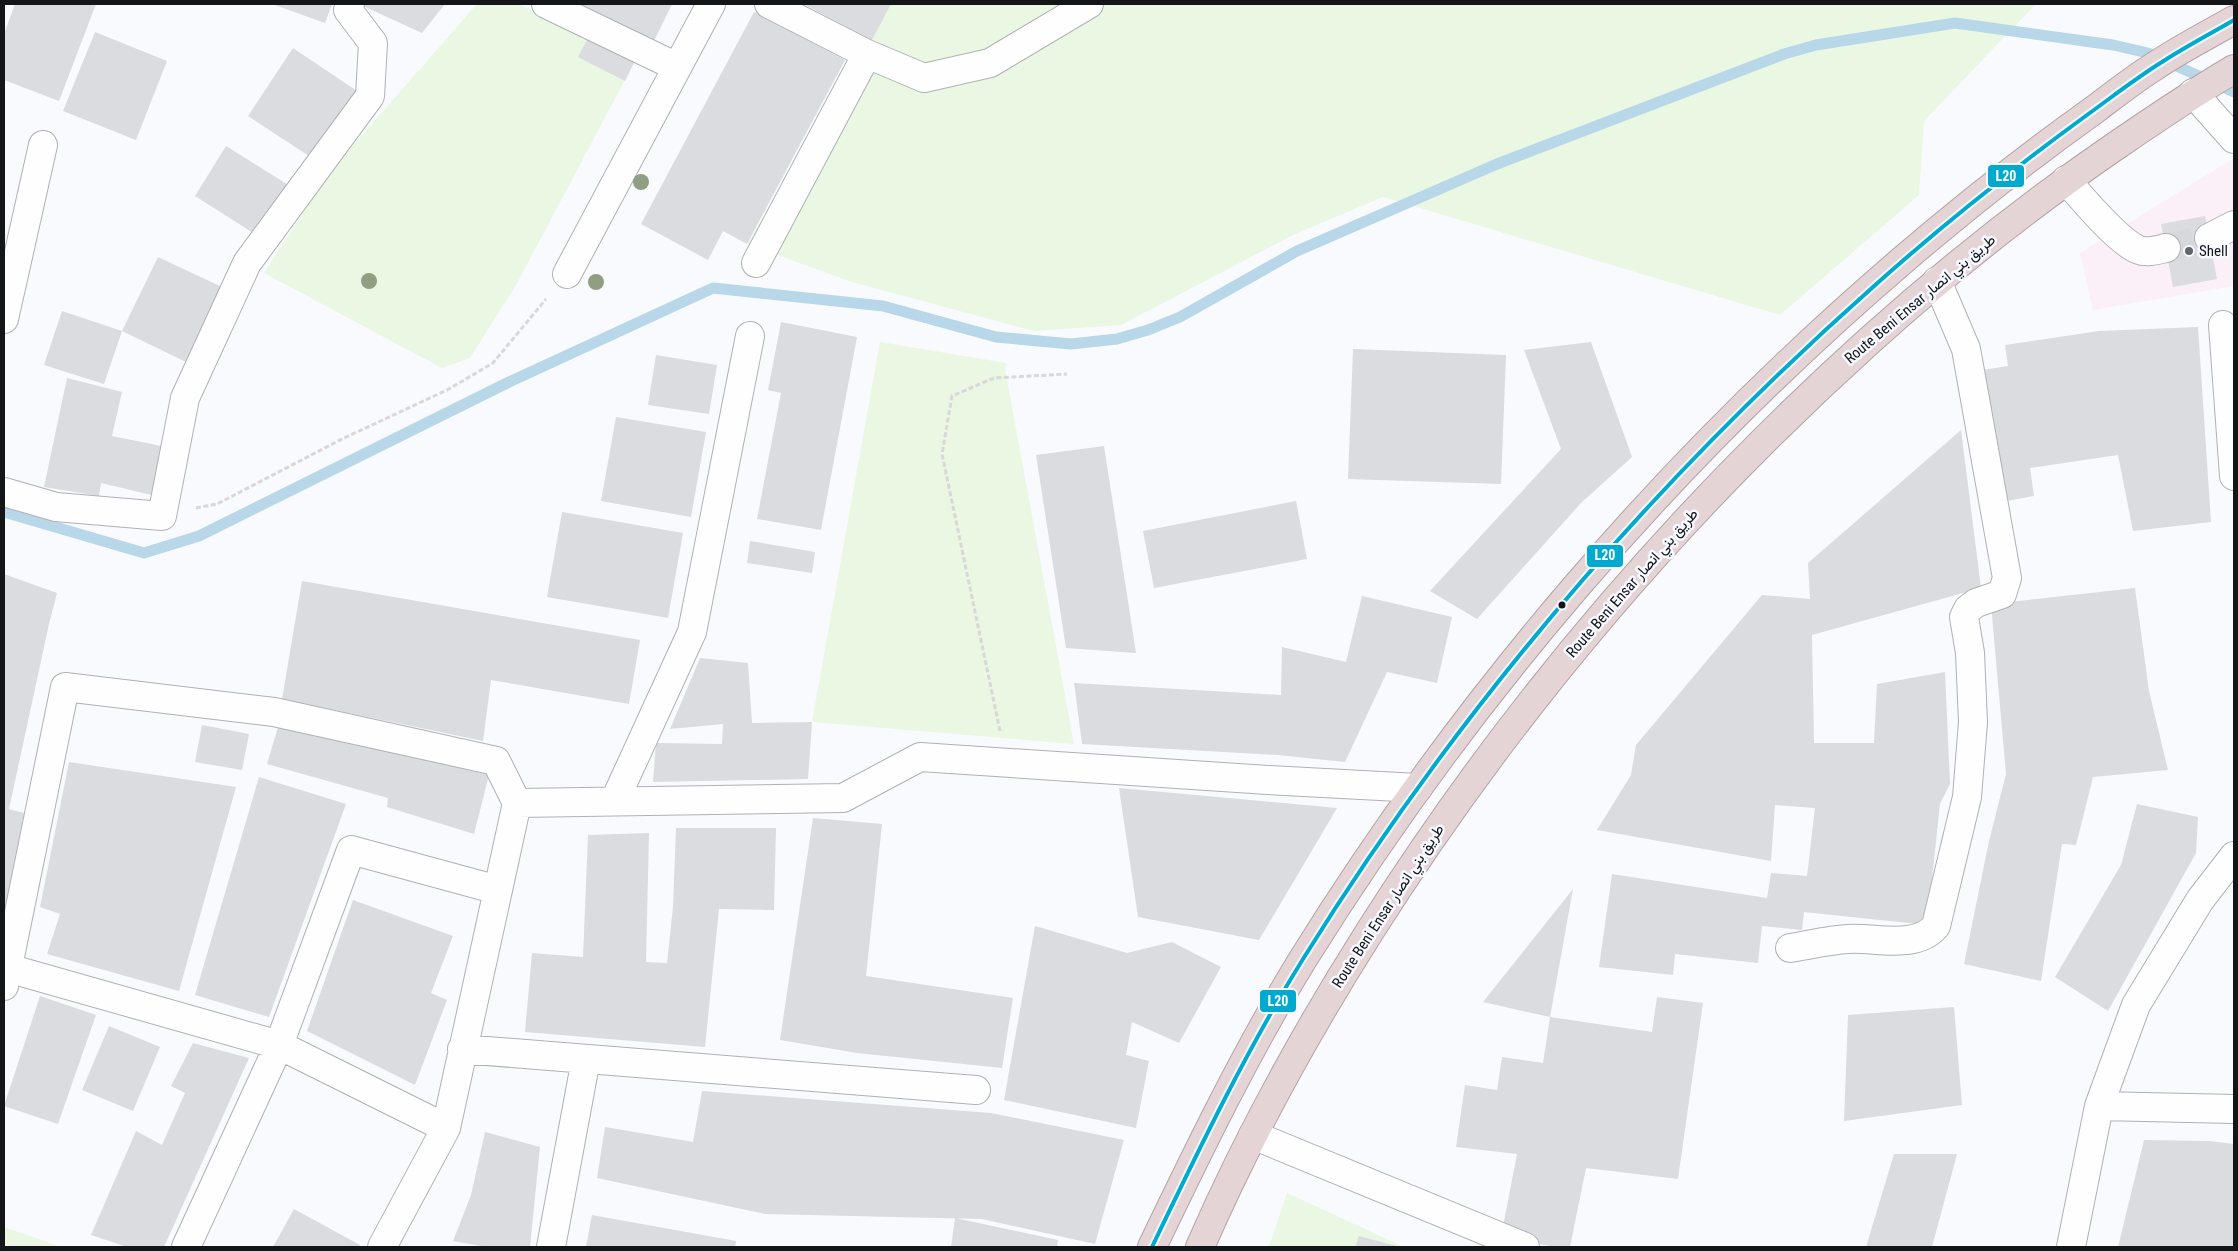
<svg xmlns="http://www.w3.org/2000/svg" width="2238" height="1251" font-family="'Roboto Condensed',Vazirmatn,sans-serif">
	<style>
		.commercial { fill: #fcf0f8 }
		.green { fill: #eaf7e3 }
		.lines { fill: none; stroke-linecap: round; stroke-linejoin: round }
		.stream { stroke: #b8d7e8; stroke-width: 11 }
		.building { fill: #dadcdf }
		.minor-tunnel { stroke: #d6d8db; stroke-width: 28; stroke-dasharray: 28 14; stroke-linecap: butt }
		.minor-casing { stroke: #afb1b4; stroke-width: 30 }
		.highway-casing { stroke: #b3a3a6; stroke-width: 30 }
		.path { stroke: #d8d8d9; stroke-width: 3; stroke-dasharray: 5 2.5; stroke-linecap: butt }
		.minor { stroke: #fefeff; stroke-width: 28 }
		.highway { stroke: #e4d4d6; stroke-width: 28 }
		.bus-1-casing { stroke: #f6f9ff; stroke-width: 8 }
		.bus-1 { stroke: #00a9ce; stroke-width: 4 }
		.tree { fill: #909f82 }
		.poi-dot { fill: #636568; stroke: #f6f9ff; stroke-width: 2 }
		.bus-dot { fill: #131518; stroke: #f6f9ff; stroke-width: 2 }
		.labels { text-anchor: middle; stroke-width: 5; stroke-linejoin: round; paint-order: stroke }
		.poi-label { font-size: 15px; fill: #131518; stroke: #f6f9ff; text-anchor: start }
		.street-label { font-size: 15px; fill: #131518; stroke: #f6f9ff }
		.line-badge { stroke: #f6f9ff; stroke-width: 2 }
		.badge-label { font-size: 14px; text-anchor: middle; font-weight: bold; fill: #fff }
	</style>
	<rect width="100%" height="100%" fill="#f8fafd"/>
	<path class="commercial" d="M2234,158v128l-141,24 -13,-57z"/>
	<path class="green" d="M477,4h41l117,57 -119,224 -46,73 -28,10 -178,-95 64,-99z
		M891,4h1145l-112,117 -5,74 -139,120 -397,-118 -88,37 -174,91 -87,6 -182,-49 -105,-38 125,-204z
		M880,342l126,21 -1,6 69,375 -262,-22z
		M1287,1193l117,54h-135z
		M4,1227l57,20h-57z"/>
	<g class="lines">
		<path class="stream" d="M4,512l140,41 55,-17 310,-154 204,-94 170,18 113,31 75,7 46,-5 31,-9 32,-13 117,-66 200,-87 287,-110 32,-9 139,-22 158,22 35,8 86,39"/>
	</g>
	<path class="building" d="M15,4h81l-37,97 -55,-21v-46z
		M272,4h60l-7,19z
		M364,4h81l-23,29 -59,-27z
		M573,4h99l-18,37z
		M803,4h88l-19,36z
		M754,12l91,48 -98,184 -24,-13 -15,29 -67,-36z
		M95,32l72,29 -31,79 -73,-29z
		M588,38l47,23 -10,20 -47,-24z
		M293,48l64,43 -45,67 -64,-42z
		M226,146l64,40 -32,50 -63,-40z
		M2205,216l12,63 -44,8 -12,-63z
		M158,257l66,31 -36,75 -66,-32z
		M62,311l60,20 -18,53 -60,-19z
		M781,322l76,15 -36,193 -64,-11 24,-126 -13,-3z
		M2198,327l13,195 -78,9 -15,-76 -88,13 4,28 -33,6 -19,-132 26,-4 -3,-21 94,-14z
		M1591,342l41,115 -51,46 -104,116 -47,-28 131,-142 -37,-99z
		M1353,349l153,6 -5,129 -153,-5z
		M656,355l61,10 -8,49 -61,-9z
		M67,378l55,14 -10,44 59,12 -11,49 -59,-14 -2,13 -55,-9z
		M616,417l90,15 -15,85 -90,-16z
		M1961,430l20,158 -169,47 2,108h60l3,-59 68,-12 5,112 -10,20 -13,121 -123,-13 -2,18 -40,-4 -4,37 -83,-9 -2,21 -74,-8 13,-93 155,24 4,-25 36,3 8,-68 -40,-3 -4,56 -174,-31 34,-55 5,-30 126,-150 48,4 -2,-36z
		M1104,446l32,207 -70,-5 -30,-193z
		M1296,501l11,58 -153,29 -11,-57z
		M562,512l121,21 -15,85 -121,-21z
		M750,541l65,11 -3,21 -65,-10z
		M4,574l53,19 -8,31 -40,185 15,4 -19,101z
		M302,581l338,59 -11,64 -138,-24 -8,61 -201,-42z
		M2135,588l14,103 19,79 -75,7 -17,68 -14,-1 -21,137 -77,-17 25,-123 17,-67 -15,-170z
		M1362,596l90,21 -15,66 -50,-11 -42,90 -67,-7 -196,-11 -8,-61 207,12 1,-48 64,15z
		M700,658l48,5 4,60 60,-1 -4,57 -155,3 3,-39 66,1 1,-20 -53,5z
		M279,724l210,51 -15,59 -87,-27 1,-9 -121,-34z
		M202,725l47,9 -7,36 -47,-8z
		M69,762l167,25 -57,204 -132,-37 13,-40 -20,-7z
		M259,777l87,27 -77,213 -74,-22z
		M1119,788l218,20 -78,132 -121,-23z
		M2137,804l61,13 -2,36 -88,158 -53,-34 66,-112z
		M813,818l69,6 -16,152 147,22 -11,70 -145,-15 -77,-13z
		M676,828h100l-2,82 -55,-1 -14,138 -180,-15 7,-79 51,4 5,-122 61,-2 -3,129 21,1 6,-56z
		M1573,889l-23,128 -67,-15z
		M353,900l100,36 -22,57 16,7 -32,85 -108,-54z
		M1035,926l92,27 45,-11 49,25 -42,76 -47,-21 -6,33 23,6 -13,67 -132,-28z
		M40,996l56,19 -38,109 -54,-18z
		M1657,997l46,6 -25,176 -92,-11 -16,79h-14l-55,-10 16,-83 -61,-7 9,-62 32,5 5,-33 41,6 7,-46 102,15z
		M1954,1007l8,98 -118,16 4,-106z
		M109,1026l51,21 -27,64 -51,-21z
		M193,1043l56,15 -85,189h-37l-36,-12 45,-104 26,14 23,-52 -14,-7z
		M702,1091l289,22 133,27 -29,104 -113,-25 -217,-5 -168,-36 8,-51 88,15z
		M485,1132l55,15 -10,100h-43l-34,-6 18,-46z
		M2144,1140l65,1 25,3v103h-116z
		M1894,1154h63l-25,93h-66z
		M294,1209l66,36 -1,2h-86z
		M592,1215l144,26 -1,6h-149z
		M955,1218l103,22 -1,7h-106z
		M1359,1236l41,11h-45z"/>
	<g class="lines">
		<path class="minor-tunnel" d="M2166,248l43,-10"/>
		<defs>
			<path id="minor" d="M546,4l131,63
				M769,4l98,50 57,24 66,-15 99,-59
				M2193,93l41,46
				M2066,180c16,18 52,62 73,70 8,3 18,0 27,-2
				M2209,238l25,-13
				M756,263l111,-209
				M567,274l144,-270
				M4,319l39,-174
				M2223,325l11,151
				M4,492l52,15 106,9 23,-118 62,-135 123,-167 3,-53 -25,-33 2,-6
				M615,800l77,-168 58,-296
				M517,803l326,-5 77,-41 348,23 150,8
				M1790,948c19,-3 39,-8 58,-9 27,-2 68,11 88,-13l31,-129 6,-75 -3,-69 -6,-36 4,-8 8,-6 26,-9 5,-16 -41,-229 -29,-68
				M4,967l275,78 167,83
				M4,986l61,-299 209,25 222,49 21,42 -71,325 -64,119
				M462,1049l514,41
				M2099,1106l135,3
				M1253,1135l272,112
				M186,1247l93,-202 72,-195 147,40
				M551,1247l35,-188
				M2071,1247l28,-141 37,-101 64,-105 34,-44"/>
			<path id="highway" d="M1152,1247c47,-98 94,-195 151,-288 163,-262 366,-499 601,-700 61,-52 124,-102 190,-149 20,-15 40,-31 61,-44 25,-17 53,-31 79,-46
				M1200,1247c48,-110 106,-215 170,-316 139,-219 307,-417 499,-590 80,-72 163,-138 251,-198 38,-26 75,-51 114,-74"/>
		</defs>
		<use href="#minor" class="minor-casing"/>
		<use href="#highway" class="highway-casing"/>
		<path class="path" d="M196,508l21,-4 125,-65 105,-49 46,-27 53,-64
			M1000,731l-58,-277 10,-58 42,-18 73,-4"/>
		<use href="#minor" class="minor"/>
		<use href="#highway" class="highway"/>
		<defs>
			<path id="bus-1" d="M1152,1247c47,-98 94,-196 151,-288 156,-251 349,-476 570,-672 68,-61 140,-118 214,-172 25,-18 49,-37 75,-53 23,-15 48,-28 72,-42"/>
		</defs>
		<use href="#bus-1" class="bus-1-casing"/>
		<use href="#bus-1" class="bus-1"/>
	</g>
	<g class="tree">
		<circle cx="641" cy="182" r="8"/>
		<circle cx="369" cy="281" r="8"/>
		<circle cx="596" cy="282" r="8"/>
	</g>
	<circle class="poi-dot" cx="2189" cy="251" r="5"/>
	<circle class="bus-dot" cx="1562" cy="605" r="4.5"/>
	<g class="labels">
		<g class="poi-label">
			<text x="2199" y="256">Shell</text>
		</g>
		<g class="street-label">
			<text transform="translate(1920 299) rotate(-40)" y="5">Route Beni Ensar طريق بني انصار</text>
			<text transform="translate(1632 583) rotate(-49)" y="5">Route Beni Ensar طريق بني انصار</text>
			<text transform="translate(1388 906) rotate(-57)" y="5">Route Beni Ensar طريق بني انصار</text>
		</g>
	</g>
	<g class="line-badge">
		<rect x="1987" y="164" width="38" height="24" rx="5" fill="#00a9ce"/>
		<rect x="1586" y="544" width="38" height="24" rx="5" fill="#00a9ce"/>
		<rect x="1259" y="989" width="38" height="24" rx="5" fill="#00a9ce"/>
	</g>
	<g class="badge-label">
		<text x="2006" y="181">L20</text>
		<text x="1605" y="560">L20</text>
		<text x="1278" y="1006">L20</text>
	</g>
	<rect width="2238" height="1251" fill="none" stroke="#131518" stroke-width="10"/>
</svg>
